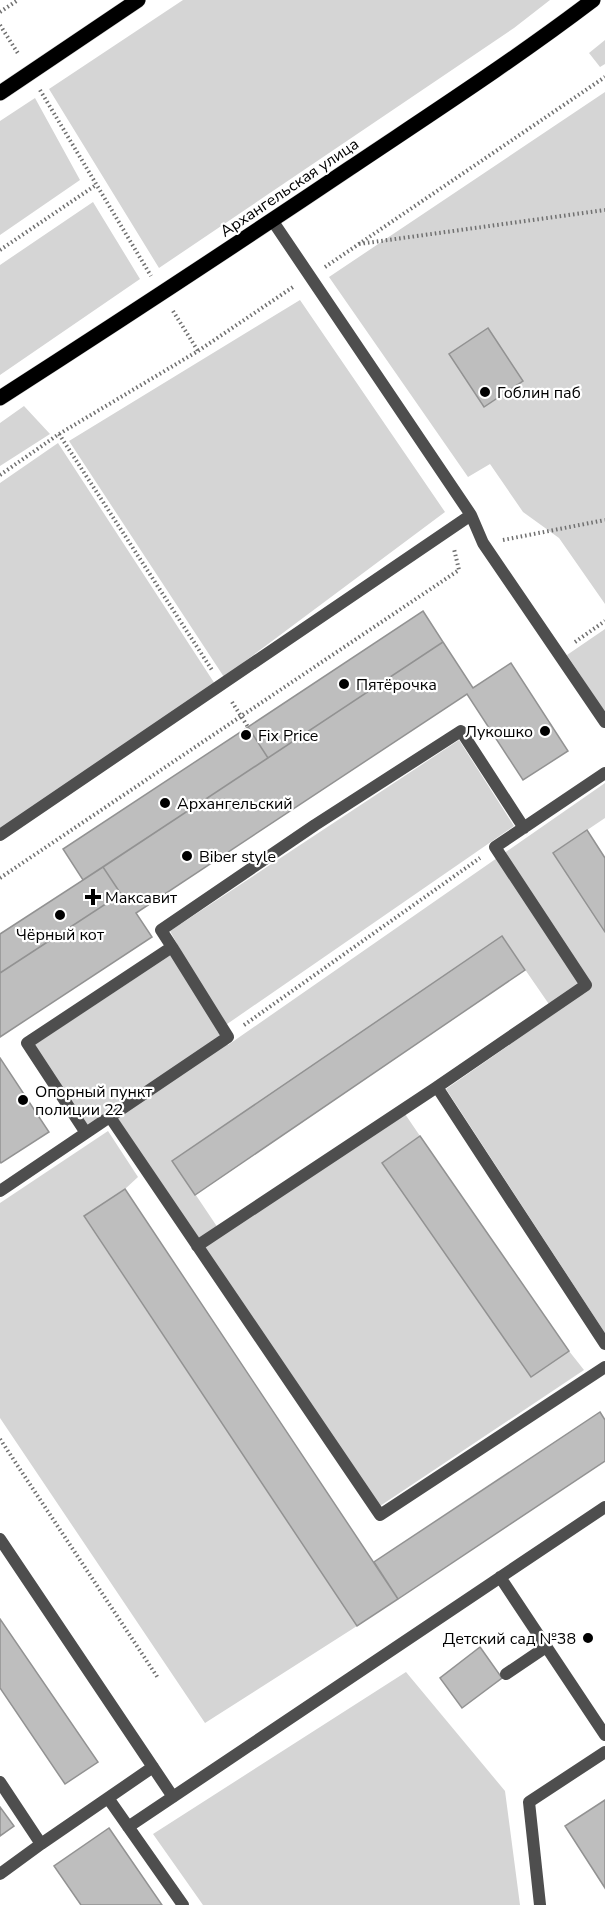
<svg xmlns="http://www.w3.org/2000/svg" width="605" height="1905" font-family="'Nunito Sans',sans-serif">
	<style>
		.green { fill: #d5d5d5 }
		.building { fill: #bebebe; stroke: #929292; stroke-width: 1.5 }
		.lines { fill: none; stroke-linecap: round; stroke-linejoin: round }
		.primary-casing { stroke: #dbdbdb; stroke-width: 16 }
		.path { stroke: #707070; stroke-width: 4; stroke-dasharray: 1.5 3; stroke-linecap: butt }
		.lane { stroke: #4e4e4e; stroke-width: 12 }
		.primary { stroke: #000; stroke-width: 15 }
		.poi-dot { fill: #000; stroke: #fff; stroke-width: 2 }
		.labels { text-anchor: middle; stroke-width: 4.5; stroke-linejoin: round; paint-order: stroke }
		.street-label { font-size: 16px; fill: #000; stroke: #fff }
		.poi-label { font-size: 16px; fill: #000; stroke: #fff; text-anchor: start }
	</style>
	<rect width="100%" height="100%" fill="#fff"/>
	<path class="green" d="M183,0h367l-36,28 -355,240 -110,-179z
		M605,40v24l-5,3 -11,-14z
		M605,92v512l-46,-66 -36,-26 -33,-48 -22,13 -139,-200z
		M35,98l45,82 -80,55v-114z
		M93,202l47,77 -140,96v-110z
		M300,300l145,212 -221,165 -155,-236z
		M24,406l26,28 -50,32v-43z
		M58,443l157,241 -215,145v-346z
		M605,629v84l-38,-58z
		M459,740l55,86 -297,205 11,14 377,-262v35l-52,35 52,79v401l-159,-244 109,-76 -53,-77 -329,225 49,73 183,-120 15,22 -38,27 149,214 38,-26 15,19 -204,136 -269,-397 -24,16 -53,-80 146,-96 -10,-18z
		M108,1131l30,46 -13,12 -41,28 273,409 -152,97 -205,-305v-215z
		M406,1672l99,119 15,114h-317l-50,-71z"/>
	<path class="building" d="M488,328l35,53 -39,26 -35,-53z
		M423,611l20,31 -175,116 -20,-31z
		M443,642l30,46 38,-25 57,88 -45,29 -56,-86 -331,219 16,24 -152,100v-64l121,-79 -18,-27z
		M248,727l20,31 -185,122 -20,-31z
		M587,830l18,28v74l-52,-79z
		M103,867l18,27 -121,79v-39z
		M502,936l23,34 -330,225 -23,-34z
		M0,1058l49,74 -48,31 -1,-2z
		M420,1136l149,215 -38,26 -149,-214z
		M125,1189l273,410 -41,27 -273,-410z
		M600,1412l5,8v41l-207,138 -24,-37z
		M0,1619l98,143 -33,22 -65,-96z
		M480,1647l22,31 -40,30 -22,-30z
		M605,1800v88l-40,-62z
		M0,1807l14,19 -14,10z
		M109,1828l53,77h-81l-27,-39z"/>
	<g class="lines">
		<defs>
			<path id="primary" d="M0,93l138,-93
				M0,398c118,-76 234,-152 350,-230 82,-55 164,-108 243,-168"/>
		</defs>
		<use href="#primary" class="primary-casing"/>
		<path class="path" d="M0,12l18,-12
			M0,25l19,30
			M40,90l111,186
			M359,244l246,-34
			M0,250l96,-65
			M325,267l280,-190
			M173,311l25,40
			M59,434l153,236
			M0,475l59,-41 139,-83 95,-64
			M503,540l102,-20
			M575,642l30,-21
			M232,702l16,25
			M0,878l459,-308 -5,-21
			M244,1025l236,-167
			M0,1439l158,239"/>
		<path class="lane" d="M471,515l12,28 122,179
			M605,773l-110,74 91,138 -149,102 168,257
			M0,835l471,-320 -199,-295
			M110,1117l270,398 225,-148
			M86,1133l-59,-90 145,-96 -11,-17 154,-105 146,-94 63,97
			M0,1191l228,-154 -56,-90
			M197,1246l240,-159
			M0,1539l173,258
			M500,1577l105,158
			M506,1674l40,-27
			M0,1782l41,62 112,-77
			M108,1798l75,107
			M128,1827l477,-320
			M0,1874l41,-30
			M540,1905l-11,-103 76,-50"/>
		<use href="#primary" class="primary"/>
	</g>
	<g class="poi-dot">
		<circle cx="485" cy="392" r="6"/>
		<circle cx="344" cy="684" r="6"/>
		<circle cx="545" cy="731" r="6"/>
		<circle cx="246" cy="735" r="6"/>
		<circle cx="165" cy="803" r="6"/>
		<circle cx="187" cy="856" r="6"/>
		<path d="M90 888h6v6h6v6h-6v6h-6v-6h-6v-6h6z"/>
		<circle cx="60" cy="915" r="6"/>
		<circle cx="23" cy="1100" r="6"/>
		<circle cx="588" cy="1638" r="6"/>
	</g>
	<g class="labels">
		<g class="street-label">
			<text transform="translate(289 187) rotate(-34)" y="6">Архангельская улица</text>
		</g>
		<g class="poi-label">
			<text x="497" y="398">Гоблин паб</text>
			<text x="356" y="690">Пятёрочка</text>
			<text x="533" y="737" text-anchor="end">Лукошко</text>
			<text x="258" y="741">Fix Price</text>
			<text x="177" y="809">Архангельский</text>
			<text x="199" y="862">Biber style</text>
			<text x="105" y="903">Максавит</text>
			<text x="60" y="940" text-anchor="middle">Чёрный кот</text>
			<text x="35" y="1097">Опорный пункт<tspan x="35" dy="18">полиции 22</tspan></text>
			<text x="576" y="1644" text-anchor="end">Детский сад №38</text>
		</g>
	</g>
</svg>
